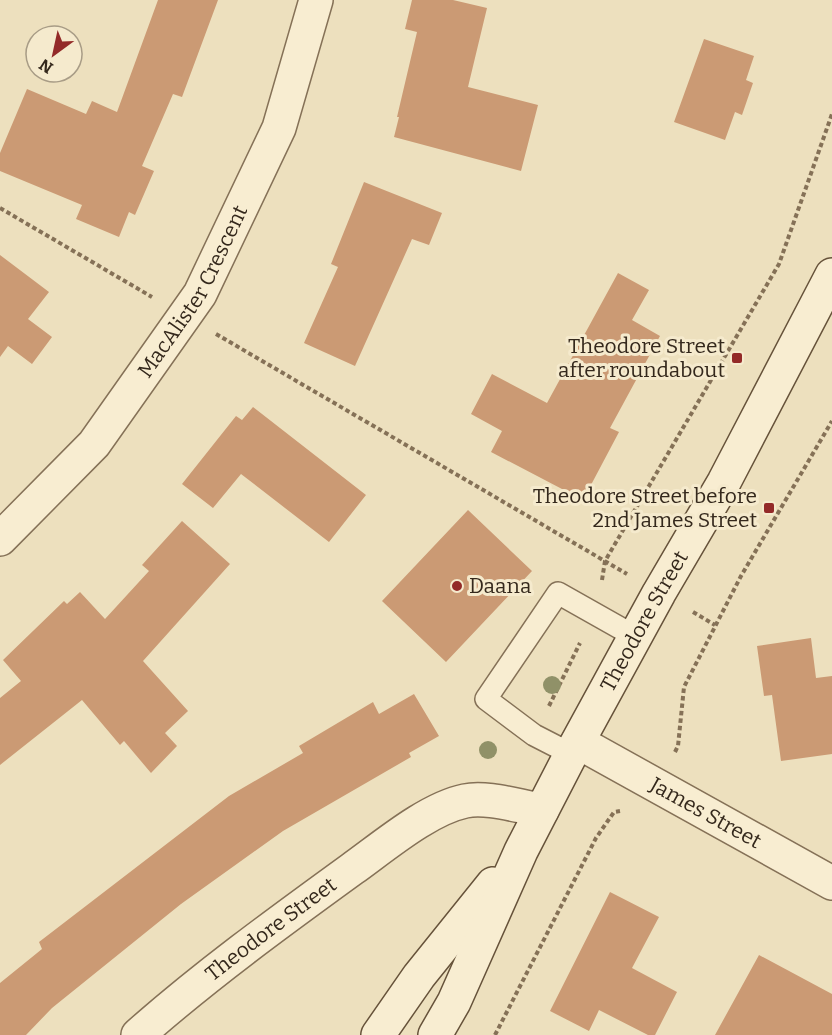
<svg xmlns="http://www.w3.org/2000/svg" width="832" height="1035" font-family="Bitter,serif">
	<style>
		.building { fill: #cb9a74 }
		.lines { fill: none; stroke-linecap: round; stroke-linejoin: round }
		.lane-casing { stroke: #857157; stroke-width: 24 }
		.street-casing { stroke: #857157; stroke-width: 36 }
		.secondary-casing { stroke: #66523a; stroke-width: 36 }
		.path { stroke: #857157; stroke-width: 4; stroke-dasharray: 4.5 3; stroke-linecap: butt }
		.lane { stroke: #f8edd1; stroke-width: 21 }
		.street { stroke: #f8edd1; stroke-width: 33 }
		.secondary { stroke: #f8edd1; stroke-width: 33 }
		.tree { fill: #909168 }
		.poi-dot { fill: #932a28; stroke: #f5eacd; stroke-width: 2 }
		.labels { text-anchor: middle; stroke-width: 6; stroke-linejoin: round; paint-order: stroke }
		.street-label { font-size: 21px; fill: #34281c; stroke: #f5eacd }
		.poi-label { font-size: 21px; fill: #34281c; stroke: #f5eacd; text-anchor: end }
	</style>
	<rect width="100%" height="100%" fill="#ede0be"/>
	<path class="building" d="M158,0h60l-36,97 -9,-3 -31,72 12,5 -19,44 -6,-3 -10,25 -43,-18 6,-14 -82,-34v-18l27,-64 59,25 6,-13 25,11z
		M412,0h41l34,8 -19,79 70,18 -17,66 -127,-34 5,-20h-2l20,-85 -12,-3z
		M704,39l50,17 -8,24 7,3 -11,32 -7,-3 -10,28 -51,-18z
		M364,182l78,31 -13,32 -17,-6 -57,127 -51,-23 34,-76 -7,-3z
		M0,255l49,37 -21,27 24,18 -20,27 -24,-18 -8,11z
		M618,273l31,17 -17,30 28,16 -50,92 9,4 -36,68 -92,-48 11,-21 -31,-17 21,-40 55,29z
		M253,407l113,88 -37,47 -88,-68 -28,34 -31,-24 54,-68 6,4z
		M468,510l64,61 -86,91 -64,-61z
		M182,521l48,43 -87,97 45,50 -23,22 12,13 -26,27 -27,-32 -4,4 -38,-45 -82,65v-67l21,-17 -18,-21 61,-59 3,3 13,-12 25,27 44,-48 -7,-6z
		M811,638l5,40 16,-2v78l-51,7 -9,-66 -8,1 -7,-50z
		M414,694l25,42 -30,17 2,4 -128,74 -102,73 -129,104 -26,27h-26v-52l42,-34 -3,-7 190,-146 74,-43 -4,-7 74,-44 6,12z
		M610,892l49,25 -27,51 45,24 -22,43h-7l-49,-25 -10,21 -39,-20z
		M759,955l73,39v41h-117z"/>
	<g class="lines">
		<defs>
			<path id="lane" d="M571,754l-37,-19 -48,-36 72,-106 78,44"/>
			<g id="street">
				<path id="s1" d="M0,539l94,-95 106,-150 79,-166 37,-128"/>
				<path id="s2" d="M578,742l254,141"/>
				<path id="s3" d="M138,1035c68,-60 141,-113 214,-166 31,-22 75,-60 113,-68 22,-5 55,6 77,9"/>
			</g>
			<g id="secondary">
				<path d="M378,1035l41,-59 74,-92"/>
				<path id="s4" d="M435,1035l19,-33 67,-151 50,-97 88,-161 65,-111 108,-207"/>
			</g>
		</defs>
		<use href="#lane" class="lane-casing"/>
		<use href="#street" class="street-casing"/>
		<use href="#secondary" class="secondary-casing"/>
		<path class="path" d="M0,208l152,89
			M216,334l411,240
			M602,580l3,-19 174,-297 53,-150
			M693,612l22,13
			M549,706l31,-63
			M675,752l3,-6 6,-59 57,-111 91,-155
			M495,1035l101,-197 18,-26 6,-1"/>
		<use href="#lane" class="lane"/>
		<use href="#street" class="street"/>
		<use href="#secondary" class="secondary"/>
	</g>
	<g class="tree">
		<circle cx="552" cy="685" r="9"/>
		<circle cx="488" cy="750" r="9"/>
	</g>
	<g class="poi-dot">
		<rect x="731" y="352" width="12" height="12" rx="3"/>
		<rect x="763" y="502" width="12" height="12" rx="3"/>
		<circle cx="457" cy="586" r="6"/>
	</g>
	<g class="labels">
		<g class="street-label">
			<text dy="7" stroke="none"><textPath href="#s1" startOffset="316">MacAlister Crescent</textPath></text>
			<text dy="7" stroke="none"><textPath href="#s4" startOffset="464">Theodore Street</textPath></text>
			<text dy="7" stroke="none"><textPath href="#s2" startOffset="146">James Street</textPath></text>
			<text dy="7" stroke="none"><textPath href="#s3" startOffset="170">Theodore Street</textPath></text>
		</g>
		<g class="poi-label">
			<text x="725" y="353">Theodore Street<tspan x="725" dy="24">after roundabout</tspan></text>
			<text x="757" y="503">Theodore Street before<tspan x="757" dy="24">2nd James Street</tspan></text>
			<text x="469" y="593" text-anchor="start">Daana</text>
		</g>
	</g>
	<g transform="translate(54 54) rotate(213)"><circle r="28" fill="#f5eacd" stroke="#a89c86" stroke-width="1.5"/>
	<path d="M0-4.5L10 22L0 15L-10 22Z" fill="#932a28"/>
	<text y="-9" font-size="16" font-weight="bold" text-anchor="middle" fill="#34281c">N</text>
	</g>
</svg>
